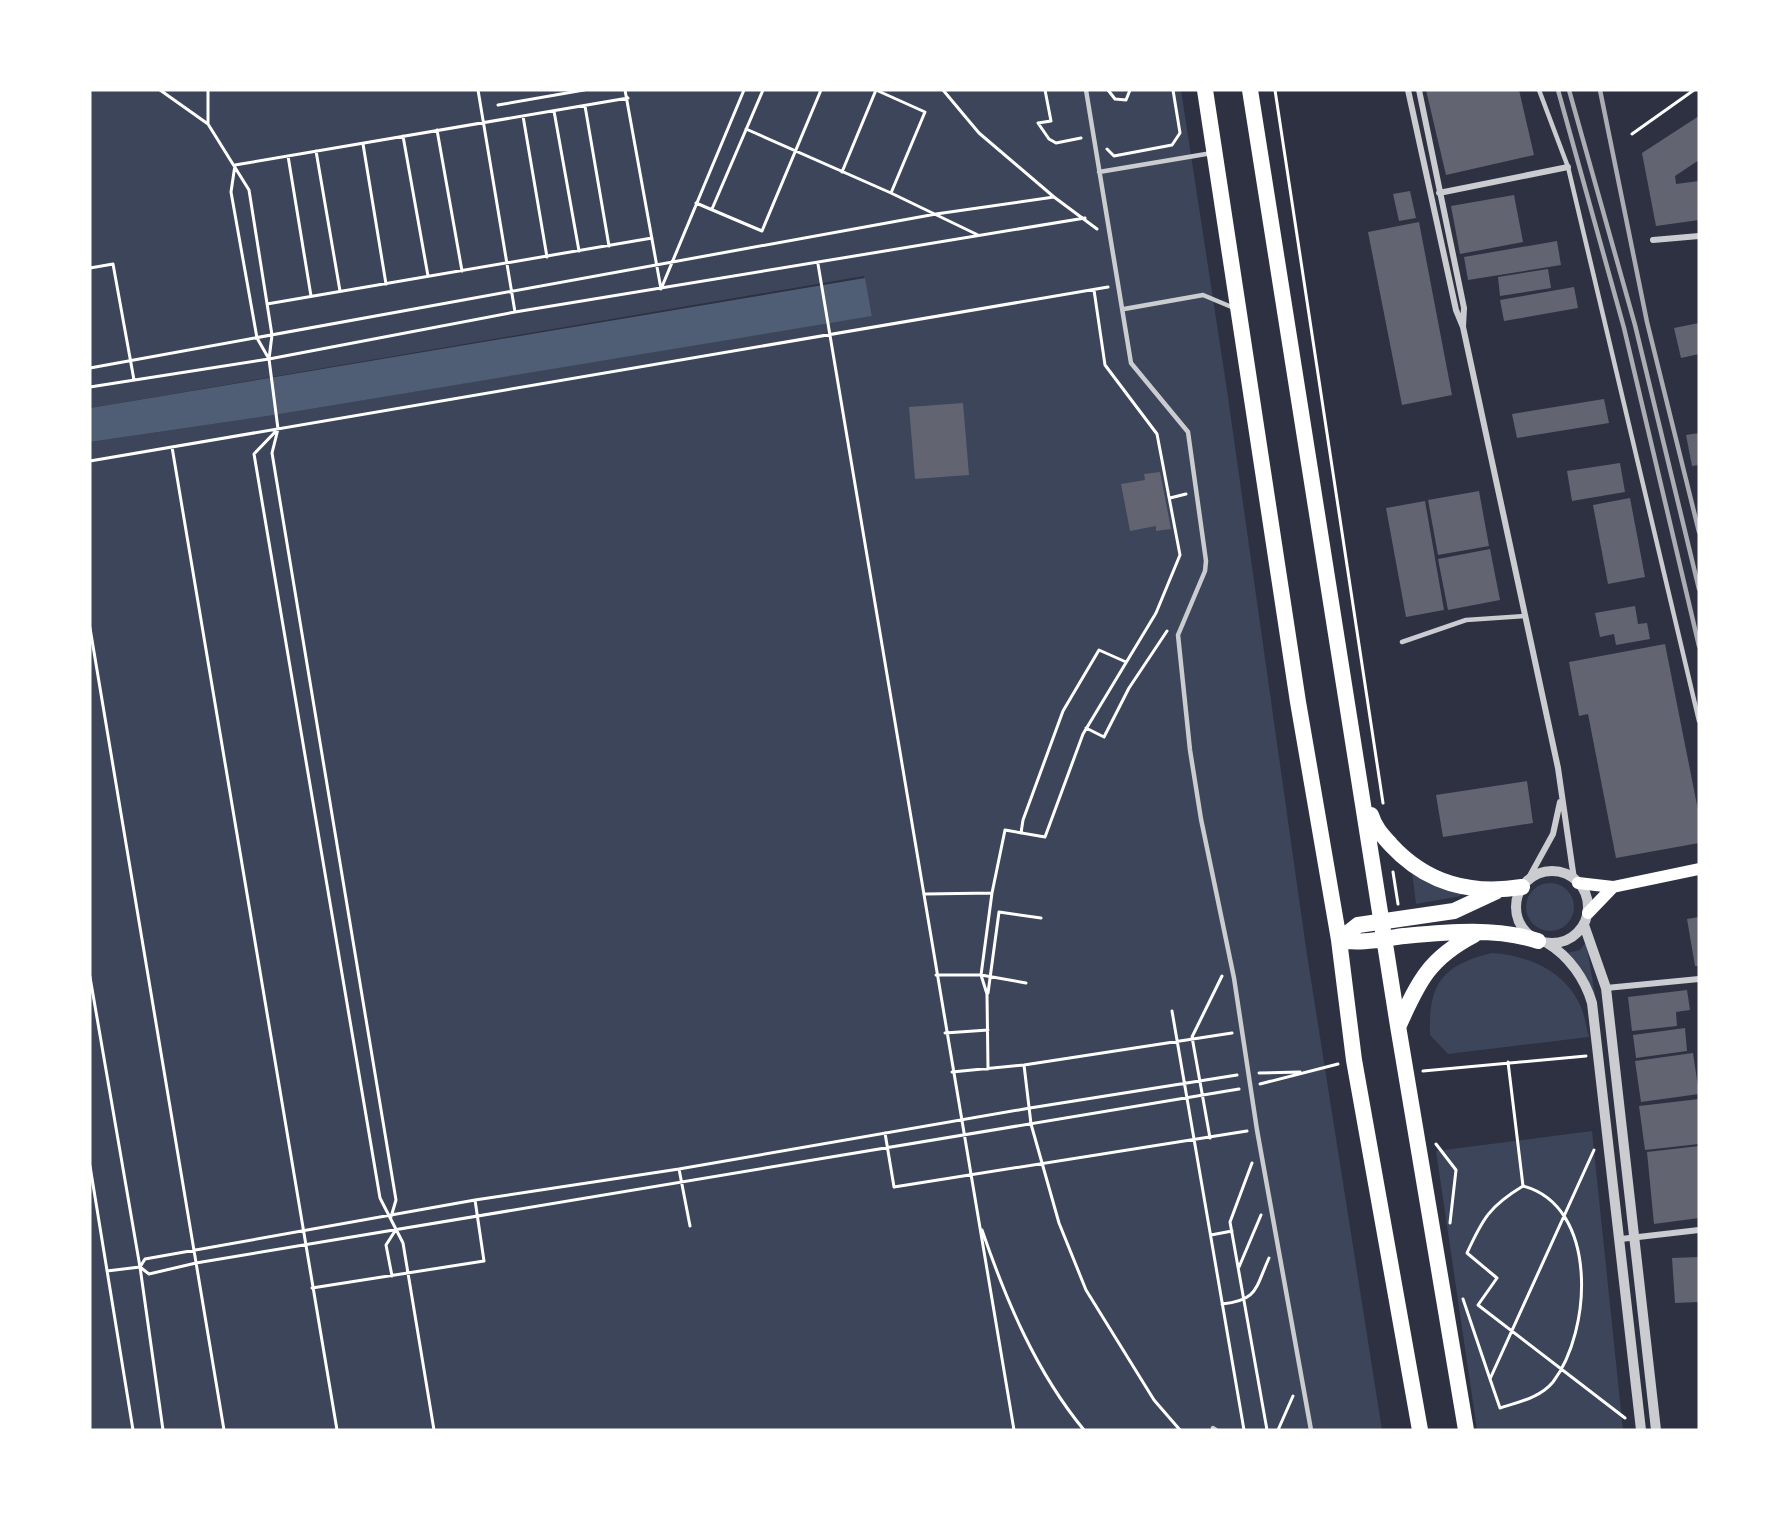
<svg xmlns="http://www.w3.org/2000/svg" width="1789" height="1520" font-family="'Varela Round',sans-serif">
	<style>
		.green { fill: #3c4559 }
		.water { fill: #4f5d75 }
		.building { fill: #626471 }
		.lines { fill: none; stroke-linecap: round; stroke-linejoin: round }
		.path { stroke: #fff; stroke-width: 3 }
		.service { stroke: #caccd0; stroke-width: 4.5 }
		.minor { stroke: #caccd0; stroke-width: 6 }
		.tertiary { stroke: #caccd0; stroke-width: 10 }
		.secondary { stroke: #fff; stroke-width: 12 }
		.trunk { stroke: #fff; stroke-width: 16 }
		.rail { stroke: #abadb3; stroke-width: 4.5 }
	</style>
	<rect width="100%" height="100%" fill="#2d3142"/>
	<path class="green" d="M90,90h1091l46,300 79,558 76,482h-1292v-988l184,-27 598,-100 -8,-39 -774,132z
		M1412,872l48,18 1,6 -45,8z
		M1526 907a24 24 0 1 1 48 0a24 24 0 1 1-48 0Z
		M1586,942l13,76 -32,-65 13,-3z
		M1492,953c35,2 73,18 88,52 5,10 6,22 9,32l-141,17 -18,-19c-2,-51 12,-70 62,-82z
		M1592,1131l31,299h-146l-41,-279z"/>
	<path class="water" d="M865,278l7,38 -598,99 -184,27v-34z"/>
	<path class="building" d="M1426,90h93l15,65 -88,20z
		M1699,116v44l-24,16 1,8 23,-3v39l-43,6 -14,-73z
		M1410,191l6,27 -17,3 -6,-27z
		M1514,195l9,47 -63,12 -9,-48z
		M1419,222l33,173 -50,10 -34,-173z
		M1557,241l4,24 -93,15 -4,-23z
		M1548,269l3,19 -51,8 -2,-19z
		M1574,287l4,21 -74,13 -4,-21z
		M1699,323v31l-18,4 -7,-30z
		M1604,399l5,24 -92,15 -5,-24z
		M963,403l6,72 -54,4 -6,-72z
		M1699,433v32l-7,1 -6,-31z
		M1620,463l5,29 -53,9 -5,-30z
		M1160,472l11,57 -15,2v-5l-26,5 -9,-47 24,-4 -1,-6z
		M1479,491l10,55 -51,9 -10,-55z
		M1630,498l15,79 -37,7 -15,-79z
		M1425,501l19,109 -38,7 -20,-109z
		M1490,549l10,51 -52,10 -10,-51z
		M1635,606l3,18 9,-1 3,16 -34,6 -2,-11 -14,3 -5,-24z
		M1665,644l34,171v28l-83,15 -28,-144 -9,2 -10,-54z
		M1527,781l6,42 -90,14 -7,-42z
		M1699,917v49h-4l-8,-47z
		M1687,990l3,20 -14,2 1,14 -45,5 -4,-34z
		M1685,1028l2,23 -51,7 -3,-23z
		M1693,1053l6,41 -58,8 -6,-41z
		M1699,1099v45l-54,6 -6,-44z
		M1699,1146v72l-45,6 -7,-72z
		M1699,1257v45l-24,1 -3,-45z"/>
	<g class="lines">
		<path class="path" d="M160,90l48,34
			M208,90v34l41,66 23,145 -3,24 -12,-21 -26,-146 4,-27
			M478,90l37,222
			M625,90l36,199 83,-199
			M943,90l36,43 75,64 43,32
			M1045,90l6,31 -13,2 11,16 7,4 25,-5
			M1108,90l7,9 11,1 4,-10
			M1275,90l108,713
			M498,105l86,-15
			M585,106l24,140
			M554,111l25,140
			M523,116l24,141
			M746,129l145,64 34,-81 -49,-22
			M437,130l25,141
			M1632,134l62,-44
			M403,136l25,140
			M363,144l23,140
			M1107,149l7,7 58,-11 8,-12 -7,-43
			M316,151l24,140
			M288,156l23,140
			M235,165l393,-67
			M842,172l34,-82
			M891,193l87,42
			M696,203l66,28 59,-141
			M712,209l51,-119
			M818,264l196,1166
			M90,268l23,-4 21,116
			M267,304l385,-66
			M269,359l9,70 -6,24 124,747 -5,17
			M90,368l846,-154 118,-17
			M90,387l179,-28 246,-47 570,-94
			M278,429l-24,25 126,744 23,45 31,187
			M172,447l165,983
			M90,461l1018,-174
			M1170,498l16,-4
			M90,628l134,802
			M1086,728l18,9 25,-49 38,-57
			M1021,833l2,-13 40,-109 36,-61 27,12
			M1393,872l5,32
			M925,894l67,-1
			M936,975h45l45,8
			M90,977l50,290 23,163
			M988,993l11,-81 42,6
			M1172,1011l72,419
			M945,1033l43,-3
			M1508,1062l15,124c-33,20 -40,32 -56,67l30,25 -19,27 147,113
			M1024,1065l7,59 28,99 27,67 68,110 26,30
			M988,1069l-1,-75 -6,-19 11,-82 13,-63 40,7 38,-103 73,-121 24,-58 -23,-121 -52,-69 -11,-75
			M1423,1071l163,-15
			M952,1072l72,-7 208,-32
			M1259,1073l41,-1
			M1260,1084l78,-20
			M885,1133l9,54 353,-56
			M1210,1138l-18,-101 30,-61
			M1436,1144l20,26 -6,53
			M1252,1163l-22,59 37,208
			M90,1166l43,264
			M679,1169l11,57
			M982,1230c24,70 54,142 102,200
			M1211,1235l21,-4
			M140,1267l9,7 47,-11 1043,-174
			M1239,1267l22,-52
			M107,1271l33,-4 5,-8 330,-59 204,-31 351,-61 207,-33
			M392,1276l-6,-31 9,-14
			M312,1288l172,-27 -9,-61
			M1463,1299l27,80 104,-229
			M1222,1304c36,-4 33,-15 47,-46
			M1490,1379l10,29c18,-6 40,-10 53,-26 39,-51 46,-176 -30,-196
			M1278,1430l15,-34"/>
		<path class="service" d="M1086,90l45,273 57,69 18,129 -1,10 -27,64 12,115 11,69 33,159 23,152 54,300
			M1539,90l29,77 131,554
			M1099,172l113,-19
			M1124,309l79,-14 31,13
			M1402,642l64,-22 59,-4
			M1213,1428l3,2"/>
		<path class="minor" d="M1408,90l48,220 7,17 1,-19 -45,-218
			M1439,193l129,-26
			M1653,240l46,-4
			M1463,327l95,441 16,111
			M1526,883l27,-49 7,-32
			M1606,988l93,-9
			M1621,1239l78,-9"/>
		<path class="tertiary" d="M1516 907a36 36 0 1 1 72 0a36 36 0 1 1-72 0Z
			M1584,925l22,63 50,442
			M1547,943c22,13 38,36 45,60l49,427"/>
		<path class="secondary" d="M1578,883l35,4 -25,26
			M1613,887l86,-18"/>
		<path class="trunk" d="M1205,90l93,612 41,238 15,120 66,370
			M1250,90l148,936 68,404
			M1371,815c4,13 11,20 20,30 36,39 80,50 131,42
			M1339,940c22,4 42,-1 65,-4 43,-4 92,-9 134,5
			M1339,940l19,-15 96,-14 43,-20
			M1399,1025c20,-45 31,-67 75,-90"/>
		<path class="rail" d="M1558,90l66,238 75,318
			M1569,90l66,235 64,264
			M1600,90l47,232 52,210"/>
	</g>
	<rect width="1789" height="1520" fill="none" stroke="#ffffff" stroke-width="183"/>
</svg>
